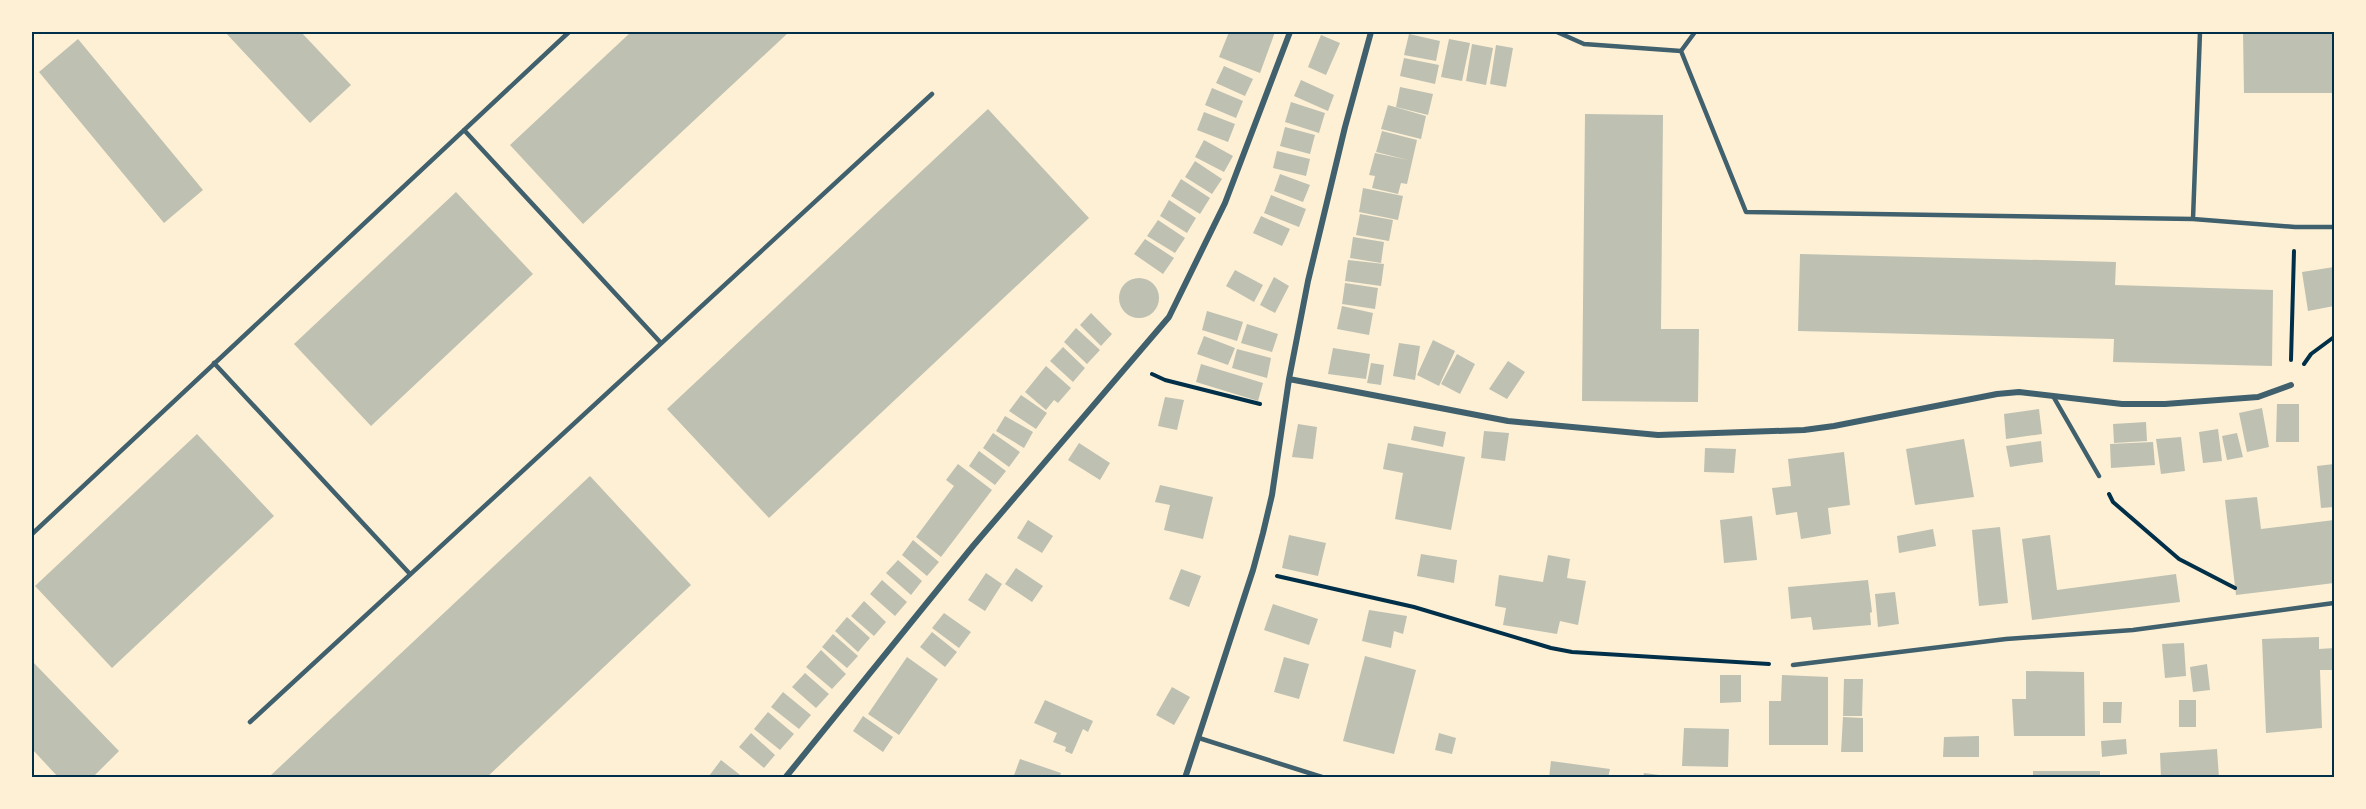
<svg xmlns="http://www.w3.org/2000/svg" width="2366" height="809" font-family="Montserrat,sans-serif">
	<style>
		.building { fill: #bec0b2 }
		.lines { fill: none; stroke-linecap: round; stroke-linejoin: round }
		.path { stroke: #003049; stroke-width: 4 }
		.service { stroke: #3f606c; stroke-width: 4.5 }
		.minor { stroke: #3f606c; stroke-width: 6 }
		.neatline { fill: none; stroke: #003049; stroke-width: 2 }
	</style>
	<rect width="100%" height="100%" fill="#fdf0d5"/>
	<path class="building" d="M225,32h76l50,53 -41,38z
		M631,32h158l-206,192 -73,-79z
		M1229,32h46l-15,41 -41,-16z
		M2243,32h91v61h-90z
		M1409,34l31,7 -4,20 -32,-6z
		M1321,35l19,8 -14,32 -18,-8z
		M78,39l125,151 -39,33 -125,-151z
		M1449,39l21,4 -8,38 -21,-4z
		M1472,44l21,4 -7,37 -20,-4z
		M1496,45l17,3 -7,39 -16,-3z
		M1404,58l35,7 -4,19 -35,-8z
		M1224,66l29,13 -8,17 -29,-13z
		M1301,80l33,15 -6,16 -34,-15z
		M1400,87l33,7 -5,21 -32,-8z
		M1212,88l31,13 -7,17 -31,-13z
		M1291,102l34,11 -6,20 -34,-11z
		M1388,105l38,11 -5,23 -40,-10z
		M988,109l101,109 -320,300 -102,-109z
		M1204,112l31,12 -7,18 -31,-12z
		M1585,114l78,1 -2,214h38l-1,73 -116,-1z
		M1285,127l30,8 -5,19 -30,-8z
		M1382,131l35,9 -10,44 -6,-1 -3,11 -26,-6 3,-12 -6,-1 6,-22 33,7 -32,-8z
		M1204,140l29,16 -9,16 -29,-15z
		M1277,151l33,8 -4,17 -33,-8z
		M1195,161l27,18 -10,15 -27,-17z
		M1280,174l30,11 -7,17 -29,-11z
		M1181,179l29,19 -10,16 -29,-18z
		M1363,188l40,8 -5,24 -39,-8z
		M456,192l77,82 -162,152 -77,-82z
		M1271,195l35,14 -7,18 -35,-14z
		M1169,200l27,18 -9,15 -27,-17z
		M1360,214l33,6 -4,21 -33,-6z
		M1261,216l29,13 -8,17 -29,-13z
		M1158,220l27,18 -10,15 -28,-17z
		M1353,237l31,5 -3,21 -31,-5z
		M1145,239l29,19 -11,16 -29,-20z
		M1800,254l316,8 -1,23 158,5 -1,76 -159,-4 1,-23 -316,-8z
		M1348,260l36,4 -3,22 -36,-5z
		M2334,267v39l-26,5 -6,-39z
		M1235,270l28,15 -9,17 -28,-16z
		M1274,277l15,9 -14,27 -15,-8z
		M1119 298a20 20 0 1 1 40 0a20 20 0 1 1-40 0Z
		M1345,283l33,5 -3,21 -33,-5z
		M1342,306l31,7 -4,22 -32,-6z
		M1207,311l36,11 -6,19 -35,-11z
		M1091,313l21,21 -11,12 -21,-21z
		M1247,324l31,10 -6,18 -31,-9z
		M1076,328l24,22 -13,14 -23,-22z
		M1204,336l31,12 -7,17 -31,-11z
		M1433,340l22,11 -16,35 -22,-11z
		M1399,343l21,3 -5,34 -22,-4z
		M1063,347l22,21 -12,14 -23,-21z
		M1333,348l37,6 -4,25 -38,-5z
		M1237,349l34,9 -4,20 -35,-10z
		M1457,354l18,10 -15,30 -19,-10z
		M1508,361l17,11 -18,27 -18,-10z
		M1371,363l13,2 -3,20 -14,-2z
		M1201,364l62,19 -5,18 -62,-19z
		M1046,366l25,22 -13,15 -4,-3 -8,10 -21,-18z
		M1021,395l26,18 -11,16 -27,-18z
		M1165,397l19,3 -7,30 -19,-4z
		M2277,404h22v38h-23z
		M2262,408l7,39 -22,5 -8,-39z
		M2039,409l3,25 -36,5 -2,-25z
		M1005,416l28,16 -9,16 -28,-17z
		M2146,422l1,19 -33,2 -1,-19z
		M1298,424l19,3 -4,32 -21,-2z
		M1414,426l32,6 -3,15 -32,-7z
		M2218,429l4,32 -19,2 -4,-31z
		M1484,431l25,2 -4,28 -24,-3z
		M993,433l27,19 -11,15 -26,-19z
		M2237,433l6,24 -16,3 -5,-24z
		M197,434l77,82 -162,152 -77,-82z
		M2181,437l4,34 -24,3 -5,-35z
		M1964,439l10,58 -59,8 -9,-56z
		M2041,441l2,21 -33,5 -4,-21z
		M2153,442l2,23 -44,3 -1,-24z
		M1079,443l31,20 -10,17 -32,-20z
		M1388,443l77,14 -14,73 -56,-11 8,-46 -20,-4z
		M1705,448l31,1 -2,24 -30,-1z
		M979,451l27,20 -11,14 -26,-19z
		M1844,452l6,53 -22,3 3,26 -30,5 -4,-27 -21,3 -4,-27 19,-2 -3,-27z
		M958,464l34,26 -51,67 -25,-20 38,-51 -8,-6z
		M2334,464v43l-13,1 -4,-42z
		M590,476l101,109 -205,193h-214l-2,-2z
		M1160,485l53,12 -10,42 -39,-9 6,-25 -15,-3z
		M2257,497l4,32 73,-9v63l-98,12 -11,-95z
		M1752,516l5,44 -33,3 -4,-43z
		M1028,520l25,16 -11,17 -25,-15z
		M2000,527l8,76 -29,3 -7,-76z
		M1933,529l3,17 -37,7 -2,-17z
		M1289,535l37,8 -8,33 -36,-8z
		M2050,535l7,55 119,-16 4,28 -148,18 -10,-81z
		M913,540l26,22 -12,14 -25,-21z
		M1421,554l36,6 -3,23 -37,-7z
		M1548,555l22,4 -3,19 19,3 -8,44 -18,-4 -3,13 -54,-9 3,-17 -11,-2 4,-31 44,7z
		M898,560l24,21 -11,14 -25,-22z
		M1016,568l27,18 -11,16 -27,-18z
		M1181,569l20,7 -12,31 -20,-8z
		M986,573l16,11 -17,27 -17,-11z
		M882,580l25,22 -12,14 -25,-22z
		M1868,580l4,32 -2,1 1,12 -58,5 -2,-13 -20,2 -3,-32z
		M1895,592l4,32 -21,3 -3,-33z
		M864,601l22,21 -12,14 -23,-20z
		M1273,604l45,15 -9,26 -45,-15z
		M1369,610l38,6 -4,18 -9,-3 -3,17 -29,-7z
		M944,613l27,19 -12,16 -27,-20z
		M847,617l23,21 -12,14 -23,-21z
		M932,632l25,20 -12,15 -25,-20z
		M833,634l25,22 -11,12 -25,-21z
		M2319,637v12l15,-1v22h-14l2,58 -56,5 -4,-94z
		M2184,643l2,33 -21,2 -3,-34z
		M821,650l25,24 -14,15 -26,-22z
		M1365,656l51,14 -22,84 -51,-13z
		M907,657l31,22 -39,56 -31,-21z
		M1284,657l25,7 -10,35 -25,-7z
		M32,661l87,90 -27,27h-33l-27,-29z
		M2207,664l3,26 -17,2 -3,-25z
		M2026,671l58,1 1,64h-71l-2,-37h14z
		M805,673l24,21 -13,14 -24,-21z
		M1720,675h21v27l-21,1z
		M1782,675l46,2v68h-59v-44h12z
		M1844,679h19l-1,37h-19z
		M1172,687l18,10 -16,28 -18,-10z
		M783,692l28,23 -12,14 -28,-22z
		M1045,700l48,21 -5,11 -5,-3 -11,25 -7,-3 1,-4 -13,-5 4,-9 -23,-10z
		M2179,700h17v27h-17z
		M2103,702h19l-1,21h-18z
		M768,712l26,22 -14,16 -26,-21z
		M863,716l30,21 -10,15 -30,-21z
		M1843,717l20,1v34h-22z
		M1684,728l45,1 -1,38 -46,-1z
		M751,733l24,22 -11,13 -25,-21z
		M1439,733l17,5 -4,16 -17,-4z
		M1979,736v21h-36l1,-20z
		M2126,739l1,15 -25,3 -1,-16z
		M2217,749l2,29h-58l-1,-25z
		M1020,759l41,14 -2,5h-46z
		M721,760l23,18h-33l-2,-2z
		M1551,761l59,8 -2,9h-59z
		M2033,771h67v7h-67z
		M1644,773l23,3v2h-24z"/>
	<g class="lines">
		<path class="path" d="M2291,360l3,-109
			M2304,364l7,-10 23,-17
			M1152,374l13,6 95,24
			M2109,494l4,8 66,57 56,29
			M1277,576l137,31 137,41 21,4 197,12"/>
		<path class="service" d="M1557,32l27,12 97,7 14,-19
			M1681,51l65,161 447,7 102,8h39
			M464,130l197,213
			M2193,219l7,-187
			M214,363l196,211
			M2053,396l46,80
			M32,534l537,-502
			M1793,665l213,-26 127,-9 201,-27
			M250,722l682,-628
			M1199,738l126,40"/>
		<path class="minor" d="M1289,379l219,42 150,14 146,-5 30,-4 163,-32 22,-2 103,12h43l93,-7 33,-12
			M785,778l188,-232 196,-229 56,-114 65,-171
			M1185,778l68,-208 10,-37 9,-38 17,-116 19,-98 37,-154 26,-95"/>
	</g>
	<rect width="2366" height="809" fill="none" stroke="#fdf0d5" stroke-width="66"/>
	<rect x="33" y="33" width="2300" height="743" class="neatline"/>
</svg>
